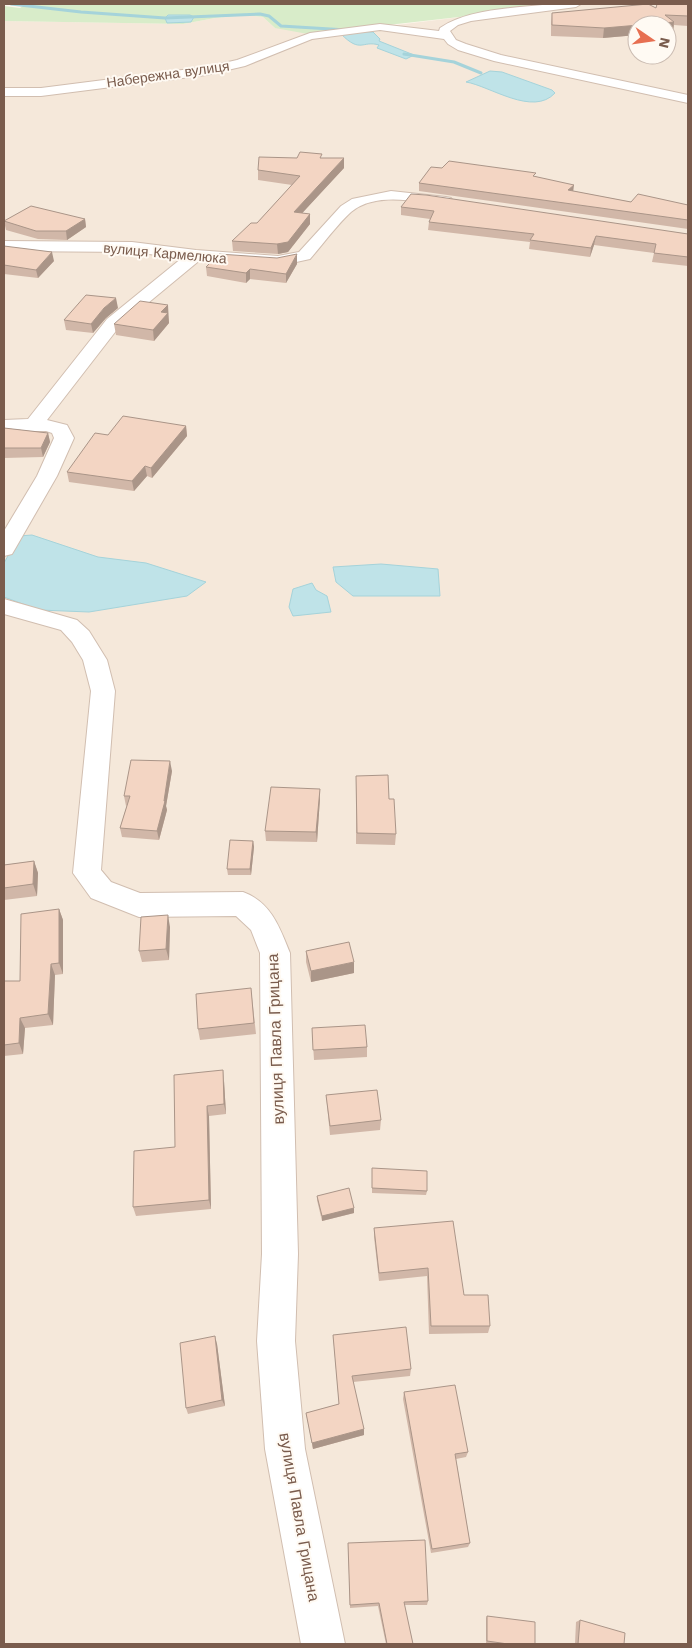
<svg xmlns="http://www.w3.org/2000/svg" width="692" height="1648" font-family="'Work Sans',sans-serif">
	<style>
		.residential { fill: #f5e8da; fill-rule: evenodd }
		.green { fill: #d8ecc9 }
		.water { fill: #bfe3e8; stroke: #a5d3da }
		.lines { fill: none; stroke-linecap: round; stroke-linejoin: round }
		.stream { stroke: #a5d3da; stroke-width: 3 }
		.minor-casing { stroke: #d1beb0; stroke-width: 2 }
		.minor { fill: #fff; fill-rule: evenodd }
		.wall { fill: #d1b7a8 }
		.shaded-wall { fill: #aa9588 }
		.building { fill: #f3d5c3; stroke: #aa9588 }
		.labels { text-anchor: middle; stroke-width: 4; stroke-linejoin: round; paint-order: stroke }
		.far-street-label { font-size: 14px; fill: #7a5c4d; stroke: #fffaf3 }
		.street-label { font-size: 16px; fill: #7a5c4d; stroke: #fffaf3 }
	</style>
	<rect width="100%" height="100%" fill="#fdf6ec"/>
	<path class="residential" d="M568,4h120v1640h-684v-1623l179,3 32,-6 32,-3 16,2 12,11 105,-1zM637,25h30v30h-30z"/>
	<path class="green" d="M26,4h547l-265,30 -33,-6 -12,-11 -16,-2 -32,3 -32,6 -179,-3v-15l16,2z"/>
	<path class="water" d="M168,15h22l4,2 -3,5 -24,1 -2,-5z
		M363,32h10l7,7 -1,2 35,14 -8,4 -29,-11 2,-3c-17,-5 -18,9 -38,-11z
		M490,71l12,1 50,18 3,3c-22,24 -65,-7 -89,-11z
		M32,535l66,22 48,6 60,19 -19,14 -98,16 -50,-2 -35,-13v-34l15,-27z
		M381,564l57,5 2,27h-87l-17,-14 -3,-15z
		M312,583l4,7 11,6 4,16 -38,4 -4,-9 4,-18z"/>
	<g class="lines">
		<path class="stream" d="M11,4l70,8 84,6 95,-4 9,2 12,10 66,4
			M404,54l50,8 27,11"/>
		<defs>
			<path id="minor" d="M553,4h28l-5,3 -105,14 -13,4 -8,6 6,9 10,4 35,11 187,40v8l-194,-42 -36,-11 -10,-6 -4,-5 -64,-9 -68,9 -67,27 -39,9 -165,21h-37v-8h37l165,-21 31,-7 73,-27 70,-9 59,7 1,-3c29,-20 78,-20 113,-24z
				M391,191l55,6 5,1 2,3 -2,3 -5,1c-29,-3 -70,-14 -95,7 -15,14 -28,32 -41,47l-32,7 -78,-6 -81,67 -72,93 20,5 7,13 -17,38 -42,73 -3,5 -8,2v-25l33,-55 17,-38 -2,-5 -6,-2 -42,1v-12l24,-1 79,-100 75,-61 -50,-6 -128,-1v-10l128,1 64,8 82,6 21,-4 42,-46 11,-7z
				M4,599l73,21 12,11 18,29 8,31 -14,179 10,12 29,11 103,-1c28,10 37,36 47,61l8,301 -3,87 10,108 40,195h-44l-36,-195 -8,-108 5,-87 -2,-301 -9,-23 -15,-14 -97,1 -48,-19 -18,-25 18,-182 -8,-31 -11,-18 -11,-12 -57,-16z"/>
		</defs>
		<use href="#minor" class="minor-casing"/>
		<use href="#minor" class="minor"/>
	</g>
	<path class="wall" d="M688,4v22l-14,-1 -1,7 -6,1v-8h-30v10l-34,3 -52,-2v-13l1,-10 104,-5z
		M322,158l22,10 -42,45 8,1v10l-22,28 -10,2 -45,-3 -1,-10 25,-18 35,-38 -34,-5v-10z
		M442,168l93,8 38,15 58,11 57,3v24l-269,-38v-8z
		M401,207l287,27v32l-36,-4 2,-9 -60,-8 -4,12 -61,-8 1,-7 -102,-12 1,-8 1,-3 -29,-4z
		M85,219l1,8 -19,13 -29,-1 -32,-9 -2,-9z
		M4,246l50,15 -16,17 -34,-4z
		M297,264l-11,19 -36,-4 -4,4 -39,-7 -1,-9z
		M118,308l-12,10 -13,15 -27,-3 -2,-10z
		M168,316l1,7 -15,18 -38,-6 -2,-11 55,-8z
		M186,426l1,10 -35,42 -5,-2 -13,15 -65,-9 -2,-10 41,-37z
		M4,428l44,5 2,9 -7,15 -39,1z
		M172,771l-6,35 1,4 -8,30 -37,-3 -2,-9 7,-23 -1,1 -2,-10z
		M356,776l33,23 7,35 -1,11 -39,-1z
		M320,789v9l-3,44 -51,-1 -1,-10z
		M253,841l1,6 -3,28h-23l-1,-6z
		M34,861l4,12 -1,23 -33,4v-35z
		M59,909l4,11v54l-8,1 -2,50 -28,3 -2,26 -19,2v-75h16z
		M170,927l-1,33 -27,2 -3,-11z
		M306,951l48,22 -43,9 -5,-20z
		M251,988l5,46 -56,6 -2,-11z
		M312,1028l55,19v10l-53,3z
		M224,1081l2,33 -17,2 2,93 -75,7 -3,-9 42,-60z
		M326,1095l55,25 -1,10 -50,5z
		M372,1168l55,23 -1,4 -54,-2z
		M317,1196l37,12v5l-32,8 -5,-21z
		M374,1228l90,67 26,31 -2,7 -59,1 -2,-58 -48,5 -5,-44z
		M333,1335l78,34 -1,7 -57,6 11,47v6l-51,14 -7,-36 33,-9z
		M217,1344l8,62 -37,8 -2,-6z
		M404,1392l64,60 -2,5 -10,2 14,84 -2,4 -37,6 -28,-154z
		M348,1543l80,58 -1,4h-23l9,39h-27l-8,-38 -28,2z
		M487,1616l48,28h-39l-10,-1v-25z
		M580,1620l44,24h-49l1,-22z"/>
	<path class="shaded-wall" d="M674,22l-1,10 -6,1v-8h-30z
		M637,25v10l-34,3 1,-10z
		M344,158v10l-50,54v-10z
		M574,185l-1,8 -5,-3z
		M310,214v10l-22,28 -10,2 -1,-10z
		M85,219l1,8 -19,13 -1,-9z
		M596,236l-2,9 -4,12 1,-9z
		M52,252l2,9 -16,17 -2,-8z
		M297,254v10l-11,19v-9z
		M250,269v10l-4,4v-10z
		M116,298l2,10 -12,10 -13,15 -2,-9 13,-16z
		M168,305l1,18 -15,18 -1,-11 8,-18z
		M186,426l1,10 -35,42 -1,-10z
		M48,433l2,9 -7,15 -2,-9z
		M145,466l2,10 -13,15 -2,-10z
		M170,761l2,10 -6,35 1,4 -8,30 -2,-9 7,-30z
		M320,789v9l-3,44 -1,-10z
		M253,841l1,6 -3,28 -1,-6z
		M34,861l4,12 -1,23 -4,-12z
		M59,909l4,11v54l-4,-11z
		M168,915l2,12 -1,33 -3,-11z
		M354,962v11l-43,9v-11z
		M51,964l4,11 -2,50 -5,-11z
		M20,1018l5,10 -2,26 -4,-11z
		M223,1070l1,11 2,33 -2,-10z
		M207,1106l2,10 2,93 -2,-9z
		M354,1208v5l-32,8v-5z
		M215,1336l2,8 8,62 -3,-6z
		M364,1429v6l-51,14 -1,-6z"/>
	<path class="building" d="M648,4l8,4 1,-4h31v12l-23,-1 9,7 -70,6 -52,-3v-12z
		M300,152l22,2 -2,4h24l-50,54 16,2 -22,28 -11,2 -45,-3 19,-18h6l43,-47 -42,-6 1,-13 38,1z
		M449,161l87,12 -3,3 41,9 -6,5 63,12 7,-8 50,11v15l-269,-37 12,-16 11,1z
		M411,194l15,1 262,39v23l-34,-4 2,-9 -60,-8 -5,12 -61,-8 4,-6 -105,-12 5,-11 -33,-4z
		M31,206l54,13 -19,12h-30l-32,-10z
		M4,246l48,6 -16,18 -32,-5z
		M219,254l58,4 20,-4 -11,20 -36,-5 -4,4 -40,-6z
		M86,295l30,3 -12,10 -13,16 -27,-4z
		M140,301l28,4 -7,7 7,1 -15,17 -39,-6z
		M123,416l63,10 -35,42 -6,-2 -13,15 -65,-9 28,-39 13,2z
		M4,428l44,5 -7,15h-37z
		M131,760l39,1 -6,40h1l-8,30 -37,-3 10,-32h-6z
		M388,775l1,24h5l2,35 -39,-1 -1,-57z
		M271,787l49,2 -4,43 -51,-1z
		M230,840l23,1 -3,28h-23z
		M34,861l-1,23 -29,4v-23z
		M59,909v54l-8,1 -3,50 -28,4 -1,25 -15,2v-64h16l1,-67z
		M168,915l-2,34 -27,2 2,-34z
		M349,942l5,20 -43,9 -5,-20z
		M251,988l3,35 -56,6 -2,-35z
		M365,1025l2,22 -54,3 -1,-22z
		M223,1070l1,34 -17,2 2,94 -76,7 1,-56 41,-4 -1,-72z
		M377,1090l4,30 -51,6 -4,-31z
		M372,1168l55,3v20l-55,-3z
		M349,1188l5,20 -32,8 -5,-20z
		M453,1221l11,74h24l2,31h-59l-3,-58 -49,5 -5,-45z
		M406,1327l5,42 -59,7 12,53 -52,14 -6,-30 33,-9 -6,-69z
		M215,1336l7,64 -36,8 -6,-65z
		M455,1385l13,67 -13,2 15,89 -38,6 -28,-157z
		M425,1540l3,61 -24,1 9,42h-26l-8,-41 -29,2 -2,-62z
		M487,1616l48,6v22h-27l-21,-3z
		M580,1620l45,13 -1,11h-46z"/>
	<g class="labels">
		<g class="far-street-label">
			<text transform="translate(168 74) rotate(-8)" y="5">Набережна вулиця</text>
			<text transform="translate(165 253) rotate(5)" y="5">вулиця Кармелюка</text>
		</g>
		<g class="street-label">
			<text transform="translate(275 1039) rotate(-92)" y="6">вулиця Павла Грицана</text>
			<text transform="translate(300 1517) rotate(80)" y="6">вулиця Павла Грицана</text>
		</g>
	</g>
	<rect width="692" height="1648" fill="none" stroke="#7a5c4d" stroke-width="10"/>
	<g transform="translate(652 40) rotate(103)"><circle r="24" fill="#fffaf3" stroke="#cabbb1"/>
	<path d="M0-4L9 19L0 12L-9 19Z" fill="#e76f51"/>
	<text y="-8" font-size="14" font-weight="bold" text-anchor="middle" fill="#7a5c4d">N</text>
	</g>
</svg>
